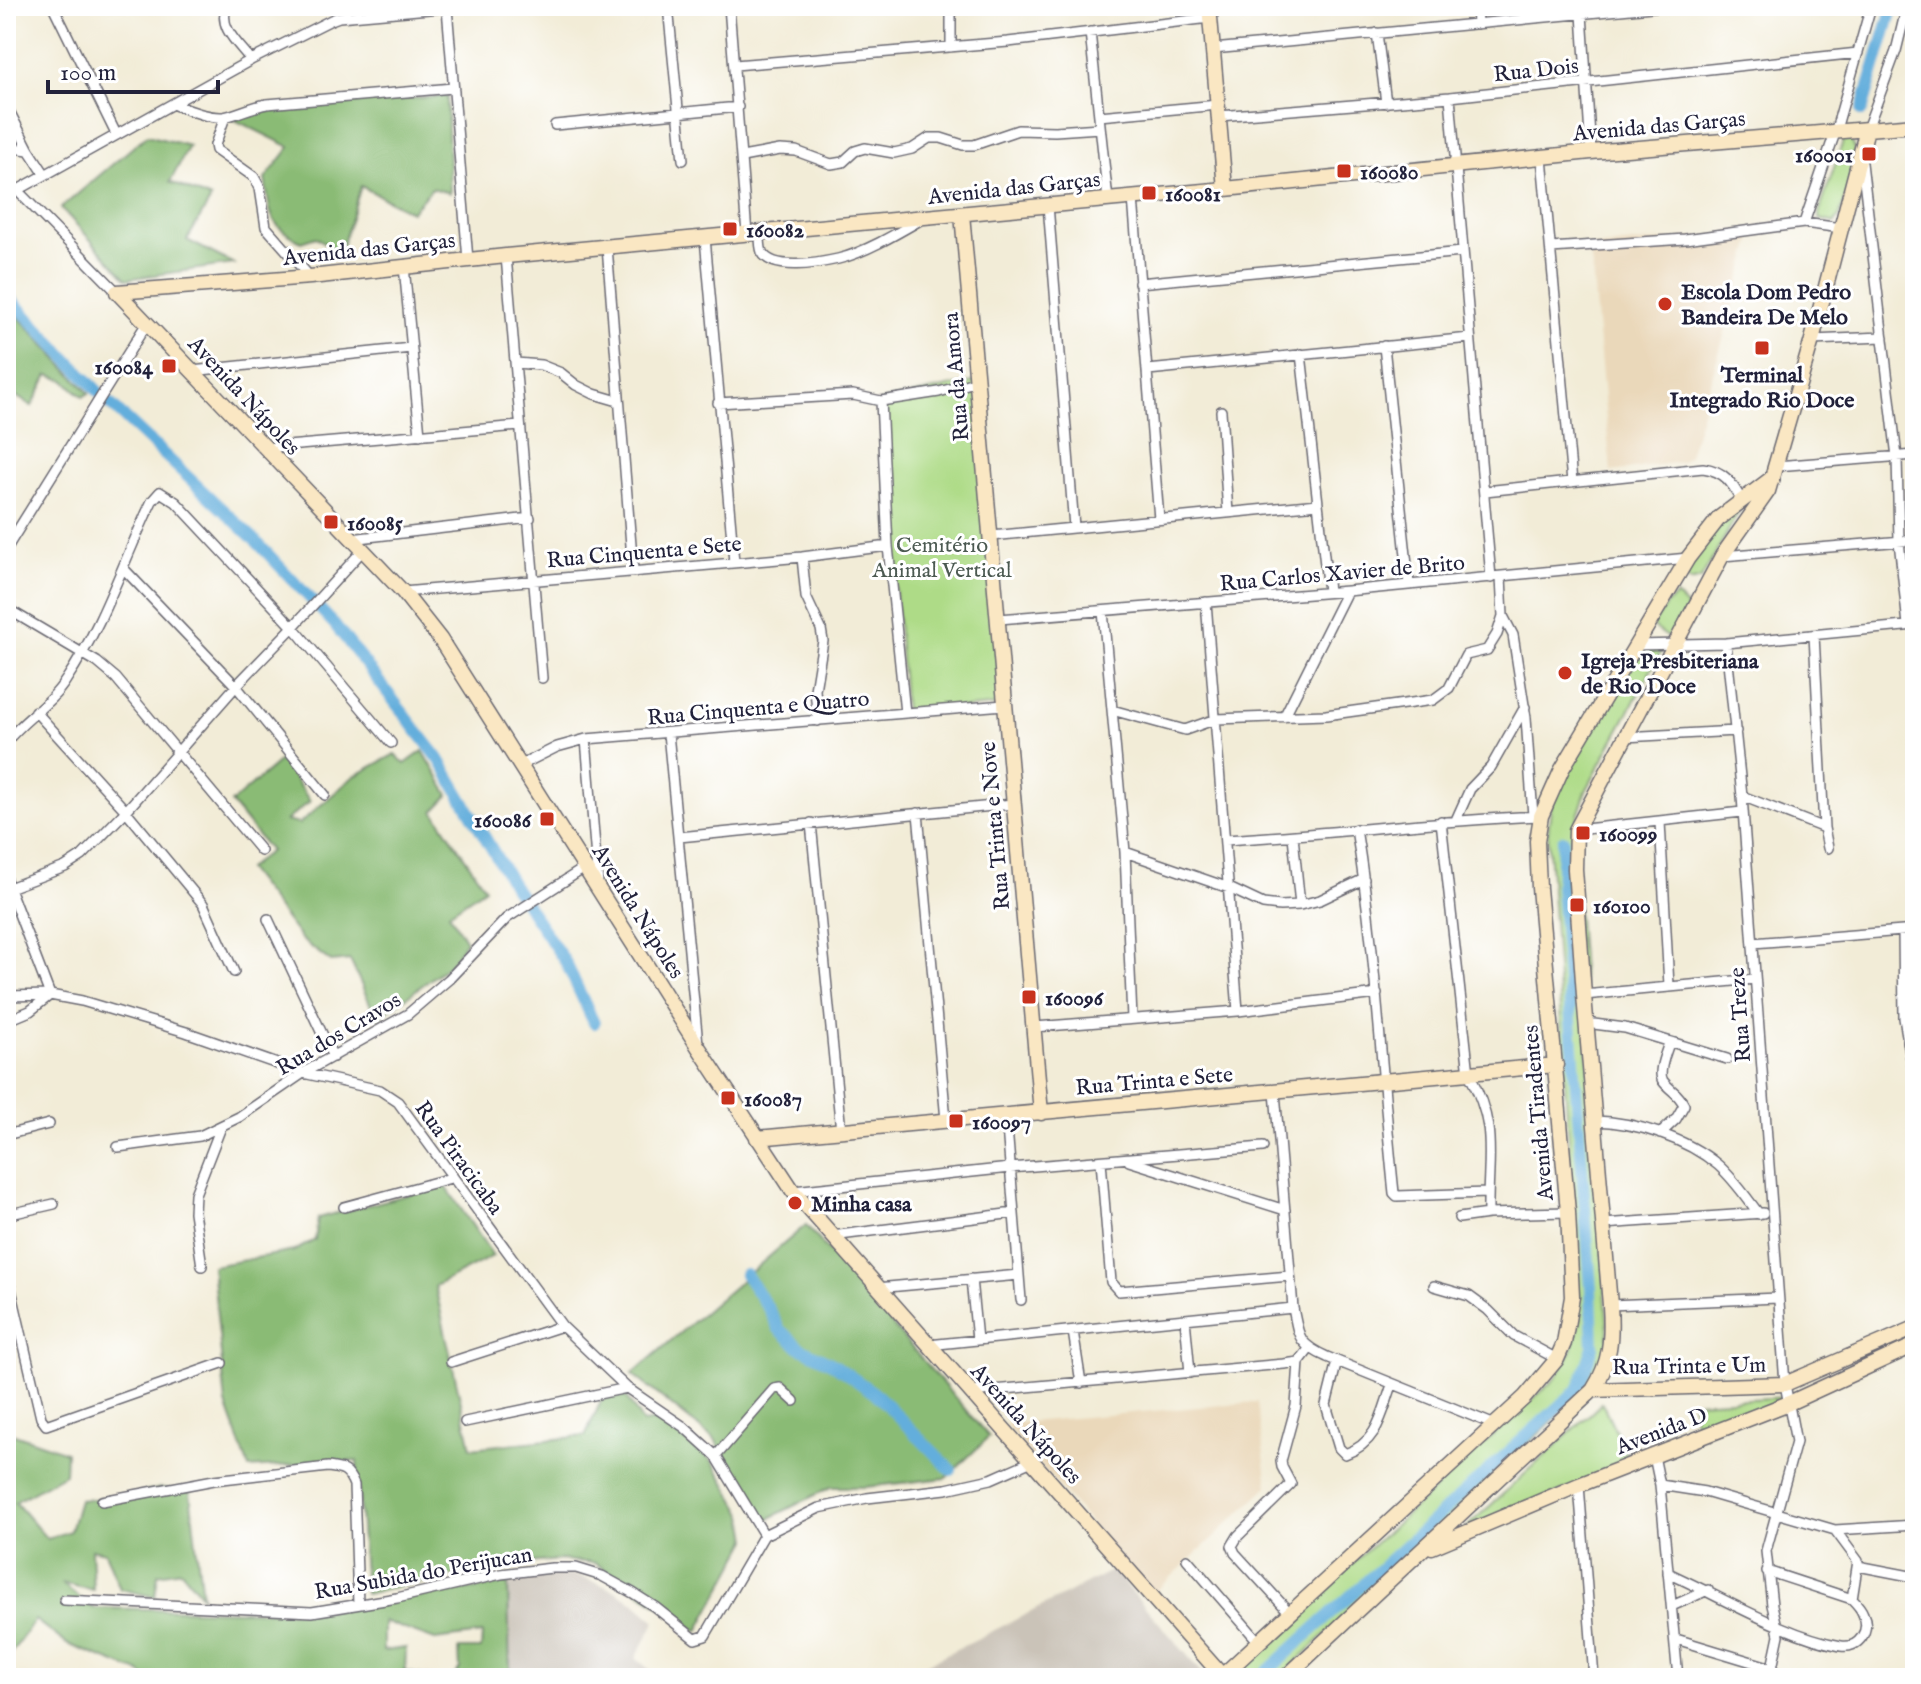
<svg xmlns="http://www.w3.org/2000/svg" width="1921" height="1684" font-family="'IM FELL English',serif">
	<style>
		.built { fill: #ead8ba }
		.industrial { fill: #cac3b8 }
		.green { fill: #aedb87; stroke: #687e61; stroke-width: 2 }
		.forest { fill: #8abb74; stroke: #566e58; stroke-width: 2 }
		.lines { fill: none; stroke-linecap: round; stroke-linejoin: round }
		.canal { stroke: #63aedc; stroke-width: 12 }
		.street-casing { stroke: #6b6972; stroke-width: 12 }
		.secondary-casing { stroke: #6b6972; stroke-width: 17 }
		.street { stroke: #fff; stroke-width: 9 }
		.secondary { stroke: #fae7c3; stroke-width: 14 }
		.poi-dot { fill: #c8321e; stroke: #fff; stroke-width: 3 }
		.labels { text-anchor: middle; stroke-width: 6; stroke-linejoin: round; paint-order: stroke }
		.street-label { font-size: 22px; fill: #22223b; stroke: #fff }
		.poi-label { font-size: 22px; font-weight: bold; fill: #22223b; stroke: #fff; text-anchor: start }
		.park-label { font-size: 22px; fill: #4c5a52; stroke: #fff }
	</style>
	<rect width="100%" height="100%" fill="#fff"/>
	<filter id="ink" filterUnits="userSpaceOnUse"><feTurbulence type="fractalNoise" baseFrequency=".0125" numOctaves="2"/><feDisplacementMap in="SourceGraphic" scale="16" xChannelSelector="R" yChannelSelector="G"/><feConvolveMatrix kernelMatrix="1 2 1 2 8 2 1 2 1" color-interpolation-filters="sRGB"/></filter>
	<filter id="wash" filterUnits="userSpaceOnUse"><feTurbulence type="fractalNoise" baseFrequency=".006" numOctaves="4" result="noise"/><feDisplacementMap in="SourceGraphic" scale="32" xChannelSelector="R" yChannelSelector="G"/><feGaussianBlur stdDeviation="1.8" result="paint"/><feColorMatrix in="noise" values="0 0 0 0 0 0 0 0 0 0 0 0 0 0 0 0 0 1.4 0 .05"/><feComposite in="paint" operator="in"/></filter>
	<g filter="url(#wash)">
		<rect width="100%" height="100%" fill="#f2ecd7"/>
		<path class="built" d="M1754,233l-65,223 -8,6 -70,10 -21,-225z
			M1257,1402l11,84 -116,109 -147,-171z"/>
		<path class="industrial" d="M1113,1570l94,108h-309l159,-79z
			M556,1573l25,4 31,12 23,14 21,18 -20,37 23,20h-155l-11,-97z"/>
		<path class="green" d="M1844,138h6c12,16 -5,58 -10,77l-5,8 -16,-4v-6z
			M978,381l26,324 -99,8 -24,-312z
			M1741,508l-40,71 -11,3 -5,-6 29,-52z
			M1676,596l12,12 -19,30 -17,-12 14,-21z
			M1663,648l-77,143 -14,44 37,510 -14,36 -316,297h-34l-8,-9 319,-291 16,-28 9,-31 -33,-486 5,-42 80,-137z
			M1791,1397l-95,39 -3,-34z
			M1602,1403l30,61 -168,66z"/>
		<path class="forest" d="M447,96l3,97 -18,-5 -21,24 -50,-26 -21,67 -24,-16 -15,5c-34,-18 -30,-27 -36,-63l25,-32 -55,-27 19,-10z
			M147,135l42,11 -19,36 41,17 -24,41 47,24 -107,15 -66,-71z
			M6,303l83,90 -6,4 -19,-17 -16,-5 -16,31 -26,-16z
			M423,751l26,44 -15,16 51,77 -36,25 17,28 -18,25 -71,53 -27,-59 -19,2 -29,-22 -55,-71 23,-18 -39,-48 50,-43 29,41 -24,20 13,3 54,-47 42,-23 10,10z
			M445,1185l48,71 -58,30 36,162 114,-12 17,-37 24,-3 17,27 18,-3 52,42 31,53 4,25 -50,91 -103,-68 -34,-3 -56,5 -140,29 -8,-133 -108,7 -23,-64 -14,-138 82,-15 21,-11 3,-22z
			M806,1225l183,212 -43,41 -81,9h-34l-65,33 -51,-80 -83,-66z
			M6,1431l60,21 -1,22 -50,28 32,37 23,-8 9,-31 42,-3 41,-9 28,4 12,104 -21,-26 -23,4 -3,23 -35,-8 -15,-37 -14,-3 2,41 -32,-7 32,25 219,4 196,-28 2,94h-58l8,-9 -1,-20h22l1,-15 -47,6 -52,-19v30l23,-3 -1,24 31,6h-290l-7,-6 -72,-28 -32,-24 -29,40z"/>
		<g class="lines">
			<path class="canal" d="M1862,111l31,-105
				M6,294l103,109 145,136 81,86 104,134 74,126 53,78 28,60
				M745,1274l25,37 9,18 20,18 34,17 44,31 74,75
				M1260,1678l319,-290 14,-41 -2,-59 -30,-400 2,-48"/>
		</g>
	</g>
	<g filter="url(#ink)">
		<g class="lines">
			<defs>
				<path id="street" d="M53,6l63,128
					M227,6c-10,21 12,38 24,54
					M668,6l15,154
					M729,6l18,228
					M951,6v41
					M1476,6l1,18
					M447,8l21,252
					M1582,14l9,138
					M1090,32l18,168
					M1377,33l9,70
					M1213,49l449,-43
					M735,65l273,-23 202,-24
					M1450,97l41,481
					M172,104c15,5 34,14 51,13 10,-1 30,-11 44,-13l186,-16
					M6,105l23,45 15,23
					M1099,116l119,-11
					M1219,116l231,-19 408,-44
					M225,117l-10,28 1,5 38,27 6,11 6,39 44,50
					M555,125l183,-18
					M1867,129l29,-78 11,-45
					M6,143l7,5 16,2
					M742,157l38,-7 16,1 35,13 12,-2 12,-11 10,-3 29,5 18,-4 17,-11h12l22,7h11l44,-15 37,1 45,-3
					M1542,158l30,324
					M1862,163l35,294 2,84 9,84
					M6,179l111,113
					M18,190l233,-130 80,-40 8,-3 124,-11
					M1133,198l26,321
					M1048,205l26,322
					M1804,223l31,-90 36,-127
					M760,233c0,6 0,14 2,19 10,20 58,11 76,7 26,-6 60,-26 84,-40
					M705,238l29,324
					M607,247l26,323
					M1551,248l134,-9 119,-16 37,5
					M506,256l36,422
					M404,266l16,169
					M1139,283l323,-31
					M1812,340l71,-3
					M1384,346l25,238
					M1301,354l27,237
					M516,363l25,2 20,8 15,12 18,9 24,7
					M1148,370l322,-32
					M192,371l219,-23
					M881,401l7,145 17,167
					M718,403l135,-8 28,6 58,-9 39,-11
					M1221,411l7,102
					M264,448l256,-22
					M1776,466l139,-11
					M1485,491l218,-23c22,3 29,15 39,33
					M992,536l326,-32
					M351,539l179,-21
					M6,549l141,-226
					M1722,556l193,-16
					M802,557l4,40 15,32 2,12 -8,49 3,31
					M123,568l113,118 89,109
					M1501,577l2,39 10,19 13,83 7,98
					M403,592l399,-35 86,-11
					M1206,602l32,409
					M6,608l91,54 19,16 145,173
					M1103,611l22,241 7,167
					M999,619l348,-28 341,-33
					M1814,635l10,193 4,20
					M1726,643l16,153 43,588 11,58 -30,109 6,54 7,30 -7,33 6,10
					M1636,645l90,-2 189,-18
					M1112,710l73,20 31,-11 110,-4 107,-15 16,-12 17,-33 21,-5 10,-16 6,-18
					M35,711l91,100 77,93 31,68
					M1284,717l63,-126
					M668,733l30,311
					M1624,737l112,-6
					M586,739l12,144
					M6,742c18,-23 45,-38 60,-62 37,-55 58,-120 86,-179l8,-9 16,10 117,125 98,116
					M519,766l38,-19 29,-8 418,-34
					M1742,796l82,32
					M918,813l28,307
					M1456,820l14,-31 21,-22 34,-60
					M1441,821l28,253c30,55 18,82 19,140
					M1660,822l9,164
					M811,823l30,308
					M1356,829c20,120 25,243 38,364l3,3 90,-3
					M1576,830l166,-18
					M1293,836l7,69
					M679,837l334,-33
					M1225,840c105,-6 210,-20 316,-24
					M1125,852l104,36 34,16 17,2 20,-1 20,-5 44,-21
					M6,880l44,115
					M9,888l56,-21 17,-11 44,-45 110,-125 57,-59 70,-77
					M268,919l65,138
					M1903,931l1,87 11,64
					M1753,943l162,-13
					M1584,995l171,-16
					M6,996l44,-1 32,6 104,31 117,41 77,17 18,12 164,224 65,62 57,39 32,29 48,79
					M6,1021l24,-10 20,-16
					M1586,1023l39,5 102,31
					M1035,1027l203,-16 139,-17
					M1275,1092l18,216c6,30 5,36 34,49l168,68
					M1006,1115l15,185
					M1595,1121c40,1 91,17 123,44 16,14 28,32 41,49
					M1660,1134l16,-15 8,-14c-6,-13 -14,-14 -21,-24 -6,-9 3,-28 6,-38
					M6,1135l43,-11
					M118,1147l82,-11 39,-19 64,-44 105,-59 41,-35 58,-61 79,-51
					M1101,1161l10,121 8,9 171,-15
					M1129,1161l156,49
					M793,1191l217,-23 253,-21
					M344,1207l107,-29
					M6,1215l48,-11
					M1459,1218l29,-4 80,-2
					M1603,1224l160,-11
					M832,1236l182,-23
					M202,1266l-8,-54 1,-18 26,-67
					M6,1268l35,150 5,7 176,-62
					M971,1279l6,61
					M1434,1286l35,10 19,14 26,26 43,23
					M877,1288l142,-13
					M1610,1305l168,-7
					M1185,1319l5,54
					M1073,1331l8,52
					M928,1345l365,-37
					M1337,1361l-11,44 13,43 6,6c33,-11 37,-41 47,-69
					M451,1362l111,-36
					M970,1392l314,-28 15,-2 10,-13
					M465,1422l162,-34
					M716,1456l58,-67 6,-1 14,13
					M1654,1456l6,29 18,193
					M1579,1485l15,193
					M1660,1485l45,7 130,38 80,-5
					M102,1501l112,-21 114,-13c15,2 20,3 26,18l4,119
					M1187,1559l72,83
					M1858,1566l57,11
					M1767,1571l85,28
					M1668,1573c52,23 117,63 173,73 18,3 30,-16 22,-32 -2,-6 -7,-11 -11,-15l6,-38 -23,-31
					M64,1600l248,12 85,-14 104,-24 51,-6h24l26,8 31,17 22,14 40,32 10,-3 59,-101 55,-27 48,-10 79,-9 45,-10 41,-18
					M1672,1606l36,-16
					M1290,1613l-55,-60 -3,-7 6,-10 53,-52 -9,-17 -1,-6 15,-55 3,-44
					M1676,1639l96,29"/>
				<path id="secondary" d="M1209,6l16,183
					M962,214l79,899
					M117,292l193,-15 196,-21 719,-67 366,-37 324,-27
					M117,292l286,300 37,47 259,409 94,143 431,487
					M757,1138l799,-73
					M1593,1390l192,-6 130,-56
					M1432,1547l147,-62 210,-82 126,-58
					M1222,1676l303,-279 32,-38 7,-16 8,-46 -4,-85 -29,-324 -2,-47 4,-25 21,-47 126,-211 31,-40 53,-40
					M1285,1678l308,-288c18,-28 19,-53 17,-85l-26,-310 -9,-126 1,-39 146,-274 46,-65 44,-151 55,-211"/>
			</defs>
			<use href="#street" class="street-casing"/>
			<use href="#secondary" class="secondary-casing"/>
			<use href="#street" class="street"/>
			<use href="#secondary" class="secondary"/>
		</g>
	</g>
	<g class="poi-dot">
		<rect x="1861" y="146" width="16" height="16" rx="4"/>
		<rect x="1336" y="163" width="16" height="16" rx="4"/>
		<rect x="1141" y="185" width="16" height="16" rx="4"/>
		<rect x="722" y="221" width="16" height="16" rx="4"/>
		<circle cx="1665" cy="304" r="8"/>
		<rect x="1754" y="340" width="16" height="16" rx="4"/>
		<rect x="161" y="358" width="16" height="16" rx="4"/>
		<rect x="323" y="514" width="16" height="16" rx="4"/>
		<circle cx="1565" cy="673" r="8"/>
		<rect x="539" y="811" width="16" height="16" rx="4"/>
		<rect x="1575" y="825" width="16" height="16" rx="4"/>
		<rect x="1569" y="897" width="16" height="16" rx="4"/>
		<rect x="1021" y="989" width="16" height="16" rx="4"/>
		<rect x="720" y="1090" width="16" height="16" rx="4"/>
		<rect x="948" y="1113" width="16" height="16" rx="4"/>
		<circle cx="795" cy="1203" r="8"/>
	</g>
	<g class="labels">
		<g class="street-label">
			<text transform="translate(1536 69) rotate(-6)" y="8">Rua Dois</text>
			<text transform="translate(1659 125) rotate(-5)" y="8">Avenida das Garças</text>
			<text transform="translate(1014 187) rotate(-6)" y="8">Avenida das Garças</text>
			<text transform="translate(369 248) rotate(-6)" y="8">Avenida das Garças</text>
			<text transform="translate(955 377) rotate(-95)" y="8">Rua da Amora</text>
			<text transform="translate(245 395) rotate(47)" y="8">Avenida Nápoles</text>
			<text transform="translate(644 551) rotate(-5)" y="8">Rua Cinquenta e Sete</text>
			<text transform="translate(1342 572) rotate(-5)" y="8">Rua Carlos Xavier de Brito</text>
			<text transform="translate(758 707) rotate(-5)" y="8">Rua Cinquenta e Quatro</text>
			<text transform="translate(994 826) rotate(-95)" y="8">Rua Trinta e Nove</text>
			<text transform="translate(639 911) rotate(58)" y="8">Avenida Nápoles</text>
			<text transform="translate(1739 1015) rotate(-94)" y="8">Rua Treze</text>
			<text transform="translate(338 1033) rotate(-31)" y="8">Rua dos Cravos</text>
			<text transform="translate(1154 1080) rotate(-5)" y="8">Rua Trinta e Sete</text>
			<text transform="translate(1537 1113) rotate(-95)" y="8">Avenida Tiradentes</text>
			<text transform="translate(460 1157) rotate(54)" y="8">Rua Piracicaba</text>
			<text transform="translate(1689 1365) rotate(-1)" y="8">Rua Trinta e Um</text>
			<text transform="translate(1027 1423) rotate(48)" y="8">Avenida Nápoles</text>
			<text transform="translate(1661 1430) rotate(-21)" y="8">Avenida D</text>
			<text transform="translate(423 1572) rotate(-10)" y="8">Rua Subida do Perijucan</text>
		</g>
		<g class="poi-label">
			<text x="1853" y="162" text-anchor="end">160001</text>
			<text x="1360" y="179">160080</text>
			<text x="1165" y="201">160081</text>
			<text x="746" y="237">160082</text>
			<text x="1681" y="299">Escola Dom Pedro<tspan x="1681" dy="25">Bandeira De Melo</tspan></text>
			<text x="153" y="374" text-anchor="end">160084</text>
			<text x="1762" y="382" text-anchor="middle">Terminal<tspan x="1762" dy="25">Integrado Rio Doce</tspan></text>
			<text x="347" y="530">160085</text>
			<text x="1581" y="668">Igreja Presbiteriana<tspan x="1581" dy="25">de Rio Doce</tspan></text>
			<text x="531" y="827" text-anchor="end">160086</text>
			<text x="1599" y="841">160099</text>
			<text x="1593" y="913">160100</text>
			<text x="1045" y="1005">160096</text>
			<text x="744" y="1106">160087</text>
			<text x="972" y="1129">160097</text>
			<text x="811" y="1211">Minha casa</text>
		</g>
		<g class="park-label">
			<text x="942" y="552">Cemitério<tspan x="942" dy="25">Animal Vertical</tspan></text>
		</g>
	</g>
	<rect width="1921" height="1684" fill="none" stroke="#fff" stroke-width="32"/>
	<path d="M48 80v12h170v-12" fill="none" stroke="#22223b" stroke-width="4"/>
	<text x="60" y="80" font-size="24" fill="#22223b" stroke="#ffffff" stroke-width="6" paint-order="stroke">100 m</text>
</svg>
